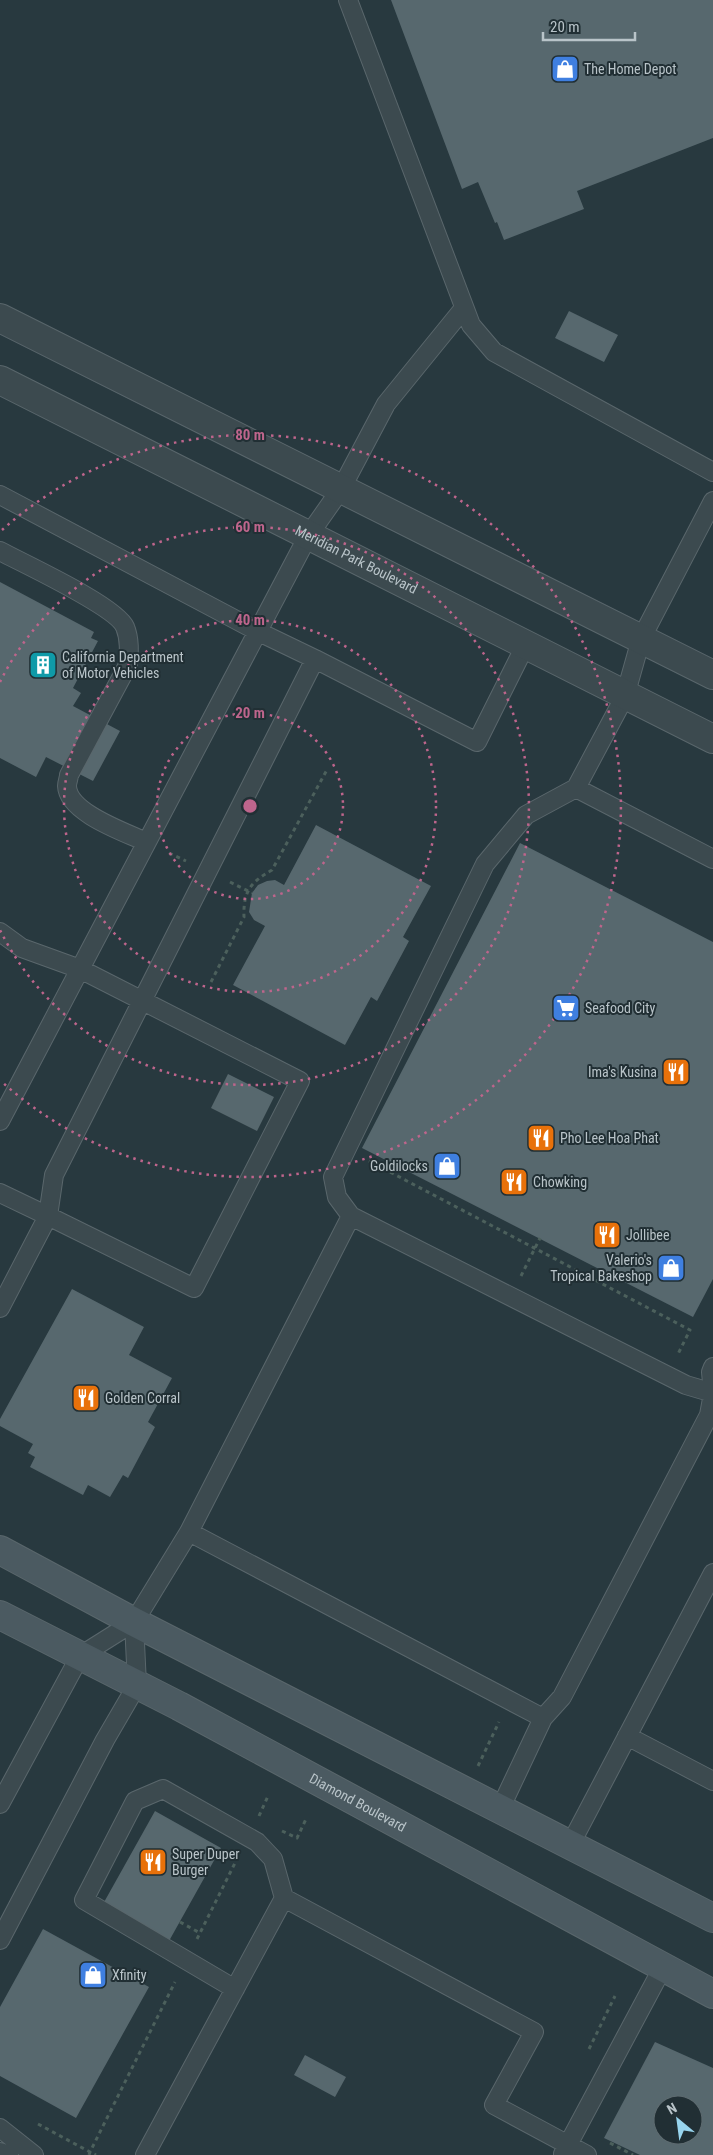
<svg xmlns="http://www.w3.org/2000/svg" width="713" height="2155" font-family="'Roboto Condensed',sans-serif">
	<style>
		.building { fill: #57686e; fill-rule: evenodd }
		.lines { fill: none; stroke-linecap: round; stroke-linejoin: round }
		.lane-casing { stroke: #5a676c; stroke-width: 20 }
		.street-casing { stroke: #5a676c; stroke-width: 30 }
		.secondary-casing { stroke: #5a676c; stroke-width: 30 }
		.path { stroke: #4c605c; stroke-width: 3; stroke-dasharray: 4 4; stroke-linecap: butt }
		.lane { stroke: #3c4a4f; stroke-width: 18 }
		.street { stroke: #3c4a4f; stroke-width: 28 }
		.secondary { stroke: #4b5a61; stroke-width: 28 }
		.ring { fill: none; stroke: #be658c; stroke-width: 2.5; stroke-dasharray: 2.5 5 }
		.labels { text-anchor: middle; stroke-width: 4; stroke-linejoin: round; paint-order: stroke }
		.poi-label { font-size: 14px; fill: #b9c4c9; stroke: #212f34; text-anchor: start }
		.street-label { font-size: 14px; fill: #b9c4c9; stroke: #212f34 }
		.centre { fill: #be658c; stroke: #212f34; stroke-width: 2.5 }
		.ring-label { font-size: 15px; text-anchor: middle; font-weight: bold; fill: #be658c; stroke: #212f34; stroke-width: 4; stroke-linejoin: round; paint-order: stroke }
	</style>
	<rect width="100%" height="100%" fill="#28393f"/>
	<path class="building" d="M391,0h322v138l-136,53 7,18 -80,31 -7,-18 -2,1 -17,-41 -16,7z
		M569,311l49,24 -14,27 -49,-24z
		M0,582l94,50 -3,6 7,3 -25,47 8,5 -8,13 47,25 -27,50 -47,-24 -10,20 -36,-19z
		M316,825l115,61 -28,51 6,4 -32,60 -6,-4 -26,48 -112,-60 32,-59 -11,-6 -5,-8 3,-19 6,-8 9,-4 8,-1 9,5z
		M520,843l193,99v337l-20,38 -331,-169z
		M228,1074l46,23 -17,34 -46,-23z
		M72,1289l72,38 -15,28 43,23 -24,44 7,5 -27,51 -5,-3 -13,22 -22,-12 -5,10 -53,-28 5,-10 -7,-4 5,-9 -33,-18v-7z
		M155,1811l66,37 -52,93 -66,-37z
		M43,1929l106,58 -73,131 -76,-42v-69z
		M655,2042l58,26v87h-73l-36,-17zM663,2105h30v30h-30z
		M305,2055l41,22 -11,20 -41,-22z"/>
	<g class="lines">
		<defs>
			<path id="lane" d="M348,0l123,325 23,27 219,120
				M0,495l257,136 58,28 162,83 48,-96
				M0,551c24,13 116,55 125,76 5,12 4,25 3,38l-59,110c0,3 -2,7 -2,11 1,27 58,46 79,56
				M576,788l137,71
				M0,932l22,16 58,21 220,112 -106,207 -146,-72 -48,92
				M0,1121l308,-585 33,-47 45,-85 78,-96
				M0,1193l48,23 6,-41 261,-516
				M351,1216l335,169 27,8
				M189,1532l354,186 -43,91
				M543,1718l19,-21 147,-282 4,-22 -2,-21 2,-5
				M627,1736l86,45
				M0,1804l80,-148 54,-34 55,-90 162,-316 -14,-19 -4,-20 152,-313 41,-49 50,-27 49,-92 16,-57 72,-138
				M570,1845l143,-272
				M0,1940l105,-200 32,-55 -3,-63
				M235,1989l-151,-89 51,-99 28,-12 94,53 16,17 11,39
				M0,2128l34,27
				M0,2152l9,3
				M563,2154l100,-187
				M145,2155l139,-257 250,134 -40,73 93,50"/>
			<g id="street">
				<path d="M0,318l713,357"/>
				<path id="s1" d="M0,380l713,359"/>
			</g>
			<g id="secondary">
				<path d="M0,1550l134,72 579,296"/>
				<path id="s2" d="M0,1615l179,91 534,288"/>
			</g>
		</defs>
		<use href="#lane" class="lane-casing"/>
		<use href="#street" class="street-casing"/>
		<use href="#secondary" class="secondary-casing"/>
		<path class="path" d="M169,853l17,8
			M230,882l22,11
			M211,982l33,-65c-1,-26 7,-35 28,-47l56,-102
			M369,1161l321,169 -12,24
			M521,1276l19,-38
			M478,1766l21,-44
			M259,1816l9,-20
			M282,1831l15,7 10,-21
			M180,1922l20,11
			M197,1939l40,-80
			M589,2049l26,-53
			M38,2124l52,28 85,-170
			M610,2143l23,12
			M89,2155l1,-3 6,3"/>
		<use href="#lane" class="lane"/>
		<use href="#street" class="street"/>
		<use href="#secondary" class="secondary"/>
	</g>
	<g class="ring">
		<circle cx="250" cy="806" r="93"/>
		<circle cx="250" cy="806" r="186"/>
		<path d="M0 682A279 279 0 1 1 0 930"/>
		<path d="M2 530A371 371 0 1 1 2 1082"/>
	</g>
	<defs>
		<symbol id="shop-square" viewBox="-11 -11 22 22"><rect x="-9" y="-9" width="18" height="18" rx="4" fill="#3f7fe0" stroke="#212f34"/><path d="M-5-2.5h2.3a2.7 3.5 0 0 1 5.4 0H5L5.5 6h-11ZM-1.5-2.5h3a1.5 2.3 0 0 0-3 0Z" fill="#fff"/></symbol>
		<symbol id="building-square" viewBox="-11 -11 22 22"><rect x="-9" y="-9" width="18" height="18" rx="4" fill="#0f9aa8" stroke="#212f34"/><path d="M-4-6H4V6H1V3H-1V6H-4ZM-2.5-4.3h1.7v1.8h-1.7ZM.8-4.3h1.7v1.8H.8ZM-2.5-1h1.7V.8h-1.7ZM.8-1h1.7V.8H.8Z" fill="#fff"/></symbol>
		<symbol id="supermarket-square" viewBox="-11 -11 22 22"><rect x="-9" y="-9" width="18" height="18" rx="4" fill="#3f7fe0" stroke="#212f34"/><path d="M-6-5.5h2.5l.6 2H6L4.5 2H-2.5L-4.4-4H-6ZM-1.5 3.2a1.3 1.3 0 1 0 .1 0ZM3 3.2a1.3 1.3 0 1 0 .1 0Z" fill="#fff"/></symbol>
		<symbol id="restaurant-square" viewBox="-11 -11 22 22"><rect x="-9" y="-9" width="18" height="18" rx="4" fill="#e8710a" stroke="#212f34"/><path d="M-5-6h1v4h1v-4h1v4h1v-4h1v5L-1.5 .5V6h-2V.5L-5-1ZM5-6V6H3V1.5H1.5Q1.5-4 5-6Z" fill="#fff"/></symbol>
	</defs>
	<g fill-rule="evenodd">
		<use href="#shop-square" x="549" y="53" width="32" height="32"/>
		<use href="#building-square" x="27" y="649" width="32" height="32"/>
		<use href="#supermarket-square" x="550" y="992" width="32" height="32"/>
		<use href="#restaurant-square" x="660" y="1056" width="32" height="32"/>
		<use href="#restaurant-square" x="525" y="1122" width="32" height="32"/>
		<use href="#shop-square" x="431" y="1150" width="32" height="32"/>
		<use href="#restaurant-square" x="498" y="1166" width="32" height="32"/>
		<use href="#restaurant-square" x="591" y="1219" width="32" height="32"/>
		<use href="#shop-square" x="655" y="1252" width="32" height="32"/>
		<use href="#restaurant-square" x="70" y="1382" width="32" height="32"/>
		<use href="#restaurant-square" x="137" y="1846" width="32" height="32"/>
		<use href="#shop-square" x="77" y="1959" width="32" height="32"/>
	</g>
	<g class="labels">
		<g class="poi-label">
			<text x="584" y="74">The Home Depot</text>
			<text x="62" y="662">California Department<tspan x="62" dy="16">of Motor Vehicles</tspan></text>
			<text x="585" y="1013">Seafood City</text>
			<text x="657" y="1077" text-anchor="end">Ima's Kusina</text>
			<text x="560" y="1143">Pho Lee Hoa Phat</text>
			<text x="428" y="1171" text-anchor="end">Goldilocks</text>
			<text x="533" y="1187">Chowking</text>
			<text x="626" y="1240">Jollibee</text>
			<text x="652" y="1265" text-anchor="end">Valerio's<tspan x="652" dy="16">Tropical Bakeshop</tspan></text>
			<text x="105" y="1403">Golden Corral</text>
			<text x="172" y="1859">Super Duper<tspan x="172" dy="16">Burger</tspan></text>
			<text x="112" y="1980">Xfinity</text>
		</g>
		<g class="street-label">
			<text dy="5" stroke="none"><textPath href="#s1" startOffset="399">Meridian Park Boulevard</textPath></text>
			<text dy="5" stroke="none"><textPath href="#s2" startOffset="404">Diamond Boulevard</textPath></text>
		</g>
	</g>
	<circle cx="250" cy="806" r="8" class="centre"/>
	<g class="ring-label">
		<text x="250" y="440">80 m</text>
		<text x="250" y="532">60 m</text>
		<text x="250" y="625">40 m</text>
		<text x="250" y="718">20 m</text>
	</g>
	<g transform="translate(678 2120) rotate(331)"><circle r="24" fill="#212f34" stroke="#5e6b70"/>
	<path d="M0-4L9 19L0 12L-9 19Z" fill="#98d5ee"/>
	<text y="-8" font-size="14" font-weight="bold" text-anchor="middle" fill="#b9c4c9">N</text>
	</g>
	<path d="M543 32v8h92v-8" fill="none" stroke="#b9c4c9" stroke-width="2.5"/>
	<text x="550" y="32" font-size="15" fill="#b9c4c9" stroke="#212f34" stroke-width="4" paint-order="stroke">20 m</text>
</svg>
